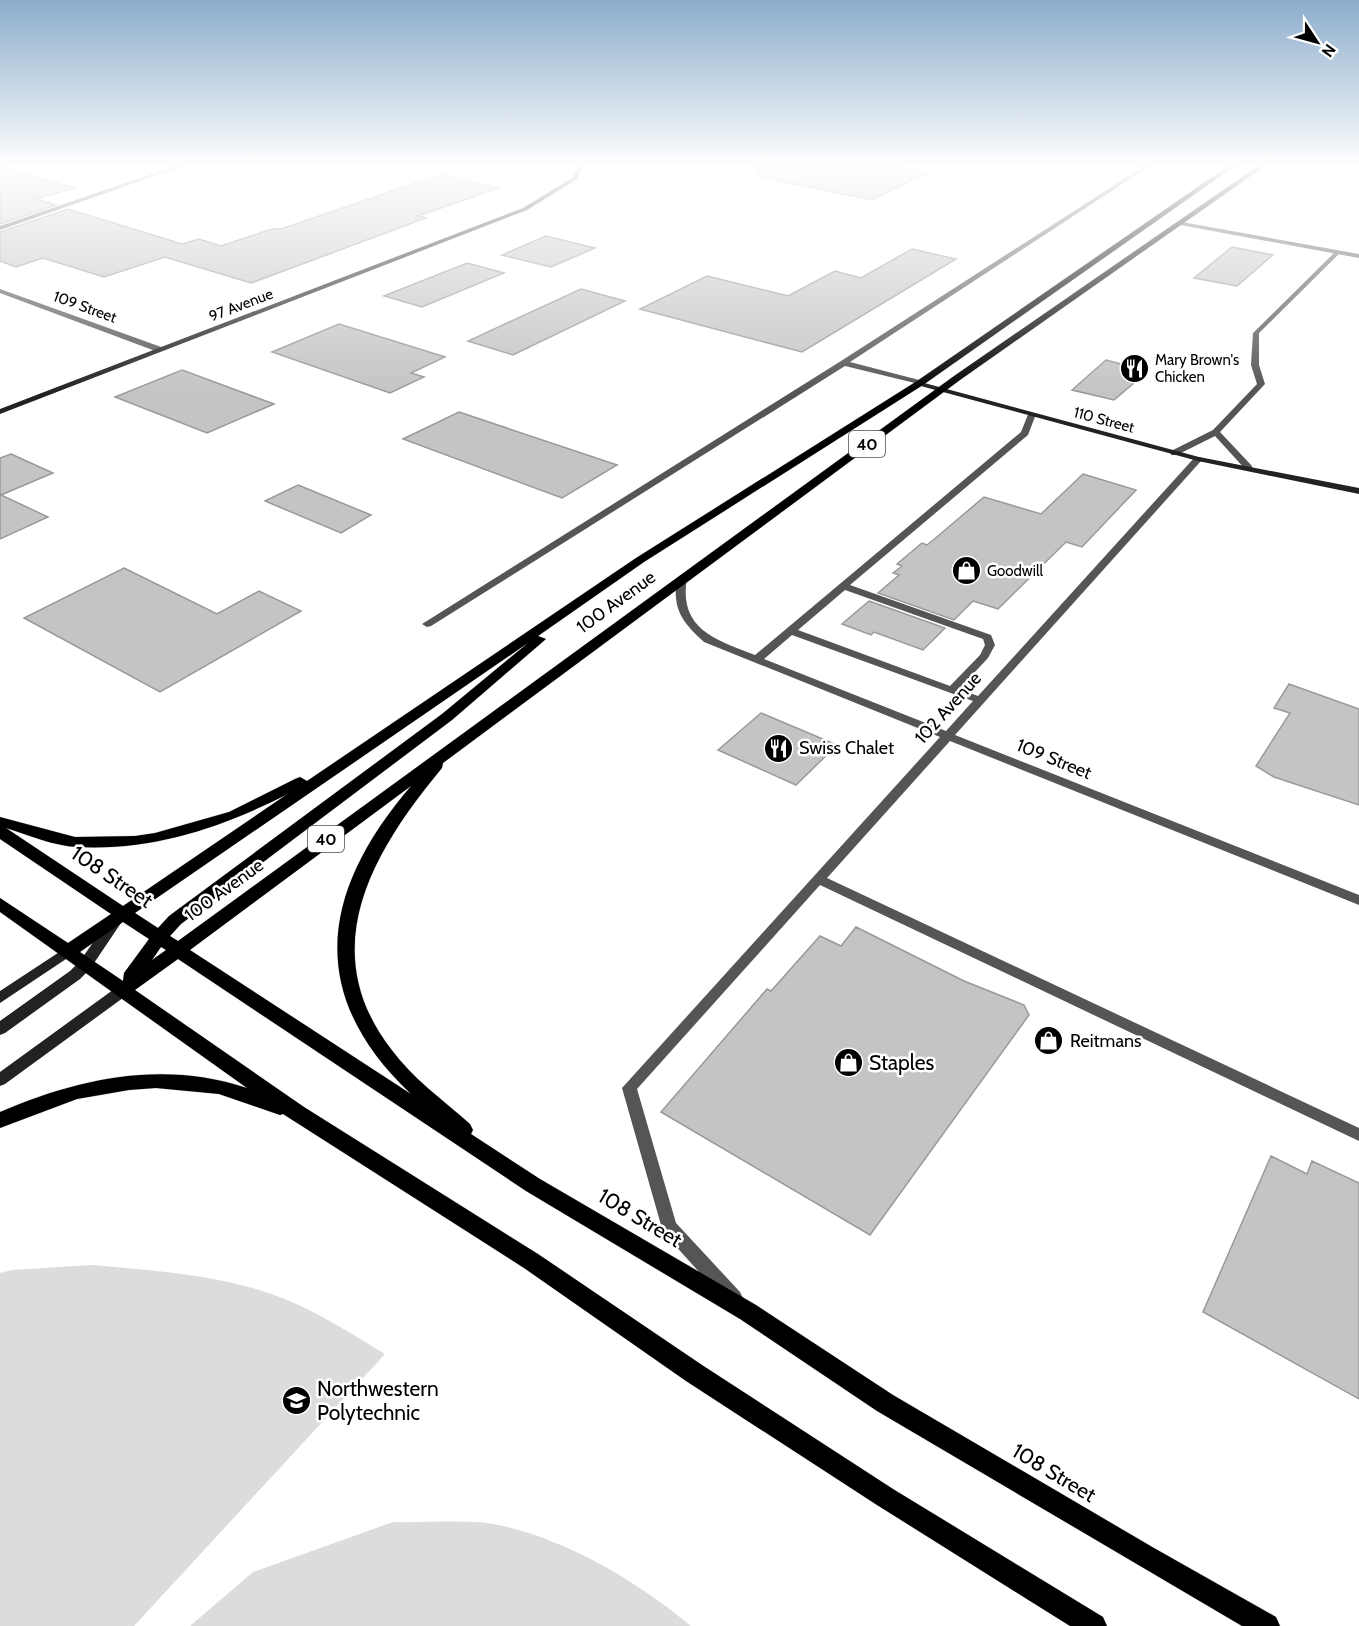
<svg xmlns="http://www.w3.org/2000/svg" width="1359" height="1626" font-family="Cabin,sans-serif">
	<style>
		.green { fill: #dcdcdc }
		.building { fill: #c4c4c4; stroke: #999; stroke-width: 1.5 }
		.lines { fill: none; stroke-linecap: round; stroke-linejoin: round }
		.primary-casing { stroke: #dbdbdb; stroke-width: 1 }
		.lane { fill: #555; fill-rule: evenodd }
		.street { fill: #555; fill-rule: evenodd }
		.secondary { fill: #222; fill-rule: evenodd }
		.primary { fill: #000; fill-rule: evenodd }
		.labels { text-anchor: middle; stroke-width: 5; stroke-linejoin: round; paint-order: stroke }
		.far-street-label { font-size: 15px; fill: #000; stroke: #fff }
		.far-poi-label { font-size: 15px; fill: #000; stroke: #fff; text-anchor: start }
		.shield { fill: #fff; stroke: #4c4c4c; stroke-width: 1.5 }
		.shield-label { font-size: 16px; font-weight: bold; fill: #000 }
		.street-label { font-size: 18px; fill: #000; stroke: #fff }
		.poi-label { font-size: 18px; fill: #000; stroke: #fff; text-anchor: start }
		.near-street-label { font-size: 21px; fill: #000; stroke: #fff }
		.near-poi-label { font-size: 21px; fill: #000; stroke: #fff; text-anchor: start }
	</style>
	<rect width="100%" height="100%" fill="#fff"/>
	<path class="green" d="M92,1265c66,6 138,10 200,37 32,14 63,34 93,52l-251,272h-134v-353l12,-3z
		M393,1522c30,1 79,-3 105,3 71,15 138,56 193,101h-501l63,-54z"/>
	<path class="building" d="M757,166h138l33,6 -56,28 -116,-24z
		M0,167l74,21 -38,11 20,6 -56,19z
		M442,174l56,14 -80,28 8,2 -175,65 -86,-26 -61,20 -61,-19 -27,9 -16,-6v-29l68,-23 114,35 17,-5 22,7 51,-17h9z
		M546,236l49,12 -44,19 -49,-12z
		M1232,247l41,8 -36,31 -43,-8z
		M912,249l44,10 -154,93 -162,-43 67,-33 81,20 47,-25 26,7z
		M467,263l37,10 -82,34 -38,-11z
		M581,289l44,12 -112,54 -45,-14z
		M339,324l106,33 -34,16 13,4 -34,16 -118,-41z
		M1106,360l42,11 -34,29 -42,-10z
		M182,370l92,34 -67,29 -92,-36z
		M459,412l158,53 -55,33 -159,-59z
		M11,454l42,19 -52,22 47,22 -48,22v-81z
		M1083,474l53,16 -54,57 -16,-5 -68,67 -25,-8 -19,19 -76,-27 21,-18 -6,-2 9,-7 -5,-2 25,-21 5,2 11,-9 46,-39 57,17z
		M298,485l73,30 -30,18 -76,-32z
		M124,568l93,46 42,-23 42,20 -141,81 -136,-74z
		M869,601l76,27 -22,22 -49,-18 -3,3 -29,-11z
		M1289,684l70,25v96l-85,-28 -18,-11 34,-53 -16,-5z
		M761,713l76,32 -41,40 -78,-35z
		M856,927l108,54 60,24 5,10 -159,220 -209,-123 106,-123 4,2 49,-55 21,10z
		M1271,1156l36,18 5,-13 47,22v216l-156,-87z"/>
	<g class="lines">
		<defs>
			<path id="primary" d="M1228,166h7l-312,219 -279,177 -106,74 8,3 -94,81 -271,204 -11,12 8,5 776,-565 304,-210h7l-305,214 -517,383 -1,5c-69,83 -128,181 -51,281 21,29 52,51 79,75l3,6 -2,4 69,45 216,126 137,90 261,153 122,69 4,9h-38l-365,-215 -137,-92 -214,-128 -348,-232 -43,31 169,117 234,147 164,111 191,124 210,128 4,9h-37l-193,-121 -191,-124 -162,-113 -241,-154 -3,1 -61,-21 -63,-6 -27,2 -52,9 -77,29v-16c79,-34 163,-52 247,-24l-247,-176v-14l68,45 43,-29 -111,-75v-22l75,20 60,-1 20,-3 74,-21 66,-33 5,-2 7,4 329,-223 281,-177zM528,643l-86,71 -273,202 -11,12 -23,-15zM411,786c-90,105 -106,208 0,308l-221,-144zM286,795l-163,111 -117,-78c22,7 48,18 71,19 75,4 143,-19 209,-52zM123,922l26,17 -25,34 -1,8 -43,-29zM161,947l5,3 -14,10z"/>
		</defs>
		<use href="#primary" class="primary-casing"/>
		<path class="lane" d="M1336,251l5,1 -82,81v32l6,19 -45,48 32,34v4h-6l-31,-34 -38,19h-6v-4l42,-21 44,-46 -6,-19 2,-32z
			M1029,412l7,2 -8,21 -178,150 141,50 4,10 -7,13 -29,31 19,7 217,-239h6v4l-246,274 404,160v10l-409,-164 -123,137 532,250v13l-539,-256 -183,204 39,134 64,69 3,6 -3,6 -6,2 -6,-2 -65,-72 -41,-144 318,-351 -236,-95c-22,-20 -32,-33 -27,-64l5,-3 5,3c-9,51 29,62 68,77l266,-223zM845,590l138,49 2,6 -5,10 -30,31 -152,-56zM792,635l156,57 25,9 -27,30 -182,-72z"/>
		<path class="street" d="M175,166h8l-183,64v-4z
			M1144,166h6l-300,196 73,19v4l-78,-19 -414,260 -4,1 -5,-3 419,-263z
			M1182,222l177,32v4l-179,-33z
			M0,289l164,59 1,2 -7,2 -158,-59z"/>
		<path class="secondary" d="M577,166h6l-7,14 -49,30 -527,204v-5l523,-201 49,-30z
			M917,381l282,76 160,31v6l-161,-33 -281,-76z
			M116,915l5,2 2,3 -33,49 -10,10 -75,54 -5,2v-14l70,-50 10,-10 31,-44z
			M67,947l5,2 2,3 -2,3 -72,48v-12z
			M122,986l5,1 2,4 -2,4 -122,89 -5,2v-14l117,-85z"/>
		<use href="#primary" class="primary"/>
	</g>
	<linearGradient id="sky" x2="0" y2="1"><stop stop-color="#8cadcc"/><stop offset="0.42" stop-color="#fff"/><stop offset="1" stop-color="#fff" stop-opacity="0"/></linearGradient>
	<rect width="1359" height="393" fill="url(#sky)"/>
	<defs>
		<symbol id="restaurant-disc" viewBox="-11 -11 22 22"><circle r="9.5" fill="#000" stroke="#fff"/><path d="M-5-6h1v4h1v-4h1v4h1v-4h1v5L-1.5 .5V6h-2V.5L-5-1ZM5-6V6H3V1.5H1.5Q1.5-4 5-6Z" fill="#fff"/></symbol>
		<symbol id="shop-disc" viewBox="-11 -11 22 22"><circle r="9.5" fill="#000" stroke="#fff"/><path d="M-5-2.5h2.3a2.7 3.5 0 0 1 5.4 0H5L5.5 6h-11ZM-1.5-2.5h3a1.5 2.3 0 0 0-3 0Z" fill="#fff"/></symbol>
		<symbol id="university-disc" viewBox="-11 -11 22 22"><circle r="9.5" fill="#000" stroke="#fff"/><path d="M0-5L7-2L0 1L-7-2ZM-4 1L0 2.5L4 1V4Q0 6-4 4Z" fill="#fff"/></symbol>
	</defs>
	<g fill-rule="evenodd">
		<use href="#restaurant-disc" x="1118" y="352" width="33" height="33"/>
		<use href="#shop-disc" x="950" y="554" width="33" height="33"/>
		<use href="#restaurant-disc" x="762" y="732" width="33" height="33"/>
		<use href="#shop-disc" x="1032" y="1024" width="33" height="33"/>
		<use href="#shop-disc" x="832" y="1046" width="33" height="33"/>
		<use href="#university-disc" x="280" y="1384" width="33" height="33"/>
	</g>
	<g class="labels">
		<g class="far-street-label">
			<text transform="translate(241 305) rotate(-21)" y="5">97 Avenue</text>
			<text transform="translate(85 307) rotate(20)" y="5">109 Street</text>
			<text transform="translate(1104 420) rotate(15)" y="5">110 Street</text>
		</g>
		<g class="far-poi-label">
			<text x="1155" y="365">Mary Brown's<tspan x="1155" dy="17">Chicken</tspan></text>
			<text x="987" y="576">Goodwill</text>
		</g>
		<g class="shield">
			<rect x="849" y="431" width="36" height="26" rx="4.5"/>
			<rect x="308" y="826" width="36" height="26" rx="4.5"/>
		</g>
		<g class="shield-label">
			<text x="867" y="450">40</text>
			<text x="326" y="845">40</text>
		</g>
		<g class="street-label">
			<text transform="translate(616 602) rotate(-36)" y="6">100 Avenue</text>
			<text transform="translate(948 708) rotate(-48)" y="6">102 Avenue</text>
			<text transform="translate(1054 759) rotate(22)" y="6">109 Street</text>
			<text transform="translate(224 890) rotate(-36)" y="6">100 Avenue</text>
		</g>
		<g class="poi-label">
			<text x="799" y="754">Swiss Chalet</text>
			<text x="1070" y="1047">Reitmans</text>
		</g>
		<g class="near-street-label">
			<text transform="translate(112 877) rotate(34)" y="7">108 Street</text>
			<text transform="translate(640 1218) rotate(31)" y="7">108 Street</text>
			<text transform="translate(1054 1473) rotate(31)" y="7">108 Street</text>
		</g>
		<g class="near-poi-label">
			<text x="869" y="1070">Staples</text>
			<text x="317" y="1396">Northwestern<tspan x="317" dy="24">Polytechnic</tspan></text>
		</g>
	</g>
	<g transform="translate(1317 42) rotate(126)" stroke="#ffffff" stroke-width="4.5" paint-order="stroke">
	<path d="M0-4.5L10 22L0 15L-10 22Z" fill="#000000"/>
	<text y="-9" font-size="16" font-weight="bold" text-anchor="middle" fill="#000000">N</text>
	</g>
</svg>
